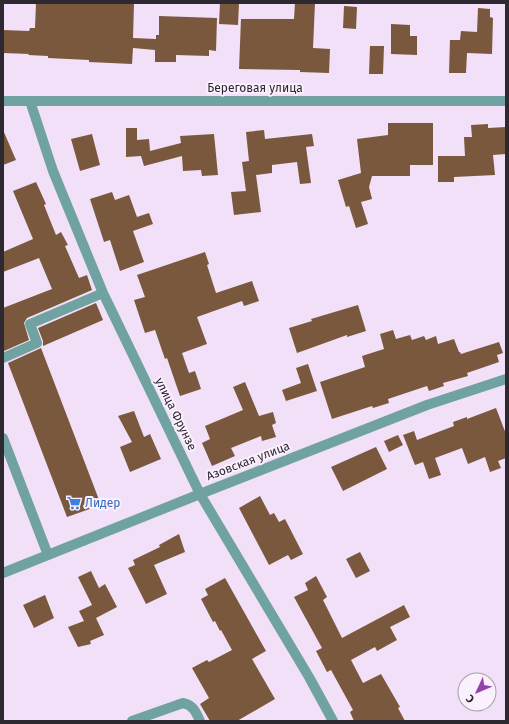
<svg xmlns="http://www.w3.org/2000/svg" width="509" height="724" font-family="'Fira Sans',sans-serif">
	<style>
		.building { fill: #7a583d }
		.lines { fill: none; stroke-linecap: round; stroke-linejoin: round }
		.minor { stroke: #6fa2a0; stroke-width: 10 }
		.labels { text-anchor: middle; stroke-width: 4; stroke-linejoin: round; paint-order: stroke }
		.street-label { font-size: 12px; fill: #2e2830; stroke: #faf0fe }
		.shop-label { font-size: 12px; fill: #366cbe; stroke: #faf0fe; text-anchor: start }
	</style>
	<rect width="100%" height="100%" fill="#f1e0f7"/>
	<path class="building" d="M36,3h98l-1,35 23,1v-4h3v-19l58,2 -1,33 -7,-1v6l-33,-1v7h-21v-12l-22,-2 -1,16 -43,-2v-2l-41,-2v-2l-20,-1 1,-1 -26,-1v-23l26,1 1,-3h5z
		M220,3h19l-1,22 -19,-1z
		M295,3h20l-2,45 17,1 -1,24 -29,-1v-2l-61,-1 2,-50h53z
		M344,6l13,1 -1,22 -13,-1z
		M478,8l12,1v8l3,1 -1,36 -25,-1 -1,20h-17l1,-33h10l1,-9 16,1z
		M391,24l19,1v11h7v19l-26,-1z
		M370,46h14l-1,28h-14z
		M388,123h45v42h-23v11h-38l-3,11 3,12 -11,3 7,22 -12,4 -7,-22 -3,1 -8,-27 23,-7 -4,-34 31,-4z
		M488,124v4l18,-1v27l-13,1 2,20 -41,2v5h-16v-26h27l-1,-19h8l-1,-12z
		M126,128h11v12l12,-1 1,12 31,-8 -1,-7 34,-2 4,41 -16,1 -1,-6 -18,1 -1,-15 -38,10 -3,-10 -15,1z
		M3,130l13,30 -13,5z
		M264,130l1,9 47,-5 2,12 -8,1 5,36 -11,1 -3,-22 -25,3v8l-16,2 5,37 -27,3 -3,-23 15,-1 -4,-29 7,-1 -3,-29z
		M92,134l8,31 -20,6 -9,-32z
		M36,182l10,22 -2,1 12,30 5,-3 7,13 -3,1 14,32 8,-3 5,15 -65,28 -3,5 5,17 -25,11 -1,-43 49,-19 -13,-31 -36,14v-20l30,-13 -20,-48z
		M112,192l3,8 14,-5 8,22 12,-4 4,11 -20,7 11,31 -24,9 -10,-31 -6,2 -14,-43z
		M205,252l4,12 -2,1 9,28 36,-12 7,20 -15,5 -2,-5 -45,16 10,27 -25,9 7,20 6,-2 6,18 -21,7 -13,-38 -2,1 -10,-29 -10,3 -11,-33 11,-3 -8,-22z
		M96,303l7,17 -60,26v-5l-5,-13z
		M358,305l8,26 -19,6v-2l-50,18 -8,-25 23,-7 -1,-2z
		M393,330l3,9 14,-4 2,5 12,-4 2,4 10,-4 2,8 16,-5 5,13h1l1,2 38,-12 4,11 -6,2 2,7 -32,11 1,3 -25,7 1,3 -15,5 -2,-5 -39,13 1,4 -16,5 -1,-2 -40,13 -12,-37 45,-15 -3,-11 22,-7 -4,-15z
		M41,348l60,157 -34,12 -59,-154z
		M308,364l9,27 -31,10 -4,-11 19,-7 -5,-15z
		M245,382l14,34 14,-4 3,11 -4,2 4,12 -14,4 -1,-5 -30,12 4,8 -23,10 -10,-23 8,-4 -5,-13 38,-16 -10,-23z
		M496,408l10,26v24l-8,3 3,7 -11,4 -5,-15 -17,7 -6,-16 -27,10 6,17 -12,4 -6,-17 -8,3 -12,-30 11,-4 3,9 37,-14 -1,-4 14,-5v2z
		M134,411l10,26 6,-3 11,25 -31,13 -10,-25 12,-5 -14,-26z
		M398,435l5,10 -14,7 -5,-11z
		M376,447l11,22 -44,22 -12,-24z
		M260,496l10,19 4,-2 5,9 6,-3 18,35 -12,6 -3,-5 -19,10 -30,-57z
		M179,534l6,18 -31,13 13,29 -21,10 -18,-36 7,-3 -2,-5 27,-13 -1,-2z
		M360,552l10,19 -14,7 -10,-19z
		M91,571l8,17 6,-4 12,23 -21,11 8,17 -14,6 1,3 -13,3 -10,-20 16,-6 -5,-10 13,-6 -14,-28z
		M316,576l11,21 -4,3 19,38 62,-33 6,12 -20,10 7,13 -20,11 -2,-4 -24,13 12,23 18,-9 19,33 -2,1 7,13h-51l-4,-9 3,-2 -22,-40 -4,2 -11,-21 6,-3 -28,-51 14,-7 -3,-7z
		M225,578l41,73 -14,8 23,40 -38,22h-27l-10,-17 9,-6 -17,-30 15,-8 2,2 23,-12 -11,-20 -1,1 -5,-10 -2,1 -12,-23 7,-4 -3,-6z
		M45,595l9,23 -20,10 -11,-23z"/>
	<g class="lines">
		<path class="minor" d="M3,101h503
			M30,101l23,70 50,122 97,201 109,183 24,44
			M3,358l34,-15 -7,-19 73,-31
			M3,438l45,117
			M3,573l197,-79 227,-89 79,-26
			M132,721l51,-18c10,2 13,9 17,18"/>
	</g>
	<defs>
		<symbol id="supermarket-bare" viewBox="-9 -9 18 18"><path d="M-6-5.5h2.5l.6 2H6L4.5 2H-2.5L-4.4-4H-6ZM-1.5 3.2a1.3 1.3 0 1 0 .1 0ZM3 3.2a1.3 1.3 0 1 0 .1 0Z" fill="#3f7fe0" stroke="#faf0fe" stroke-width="2.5" paint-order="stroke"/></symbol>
	</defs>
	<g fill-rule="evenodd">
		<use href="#supermarket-bare" x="64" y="493" width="20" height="20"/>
	</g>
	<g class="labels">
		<g class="street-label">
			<text x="255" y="92">Береговая улица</text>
			<text transform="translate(176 414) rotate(64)" y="4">улица Фрунзе</text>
			<text transform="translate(248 461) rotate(-21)" y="4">Азовская улица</text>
		</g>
		<g class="shop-label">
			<text x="85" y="507">Лидер</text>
		</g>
	</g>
	<rect width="509" height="724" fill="none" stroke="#2e2830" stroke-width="8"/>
	<g transform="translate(477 692) rotate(226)"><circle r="19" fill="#faf0fe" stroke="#a8a0ac"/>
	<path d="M0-3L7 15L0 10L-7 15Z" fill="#9540ad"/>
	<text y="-6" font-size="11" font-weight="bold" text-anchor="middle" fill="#2e2830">С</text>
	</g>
</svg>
